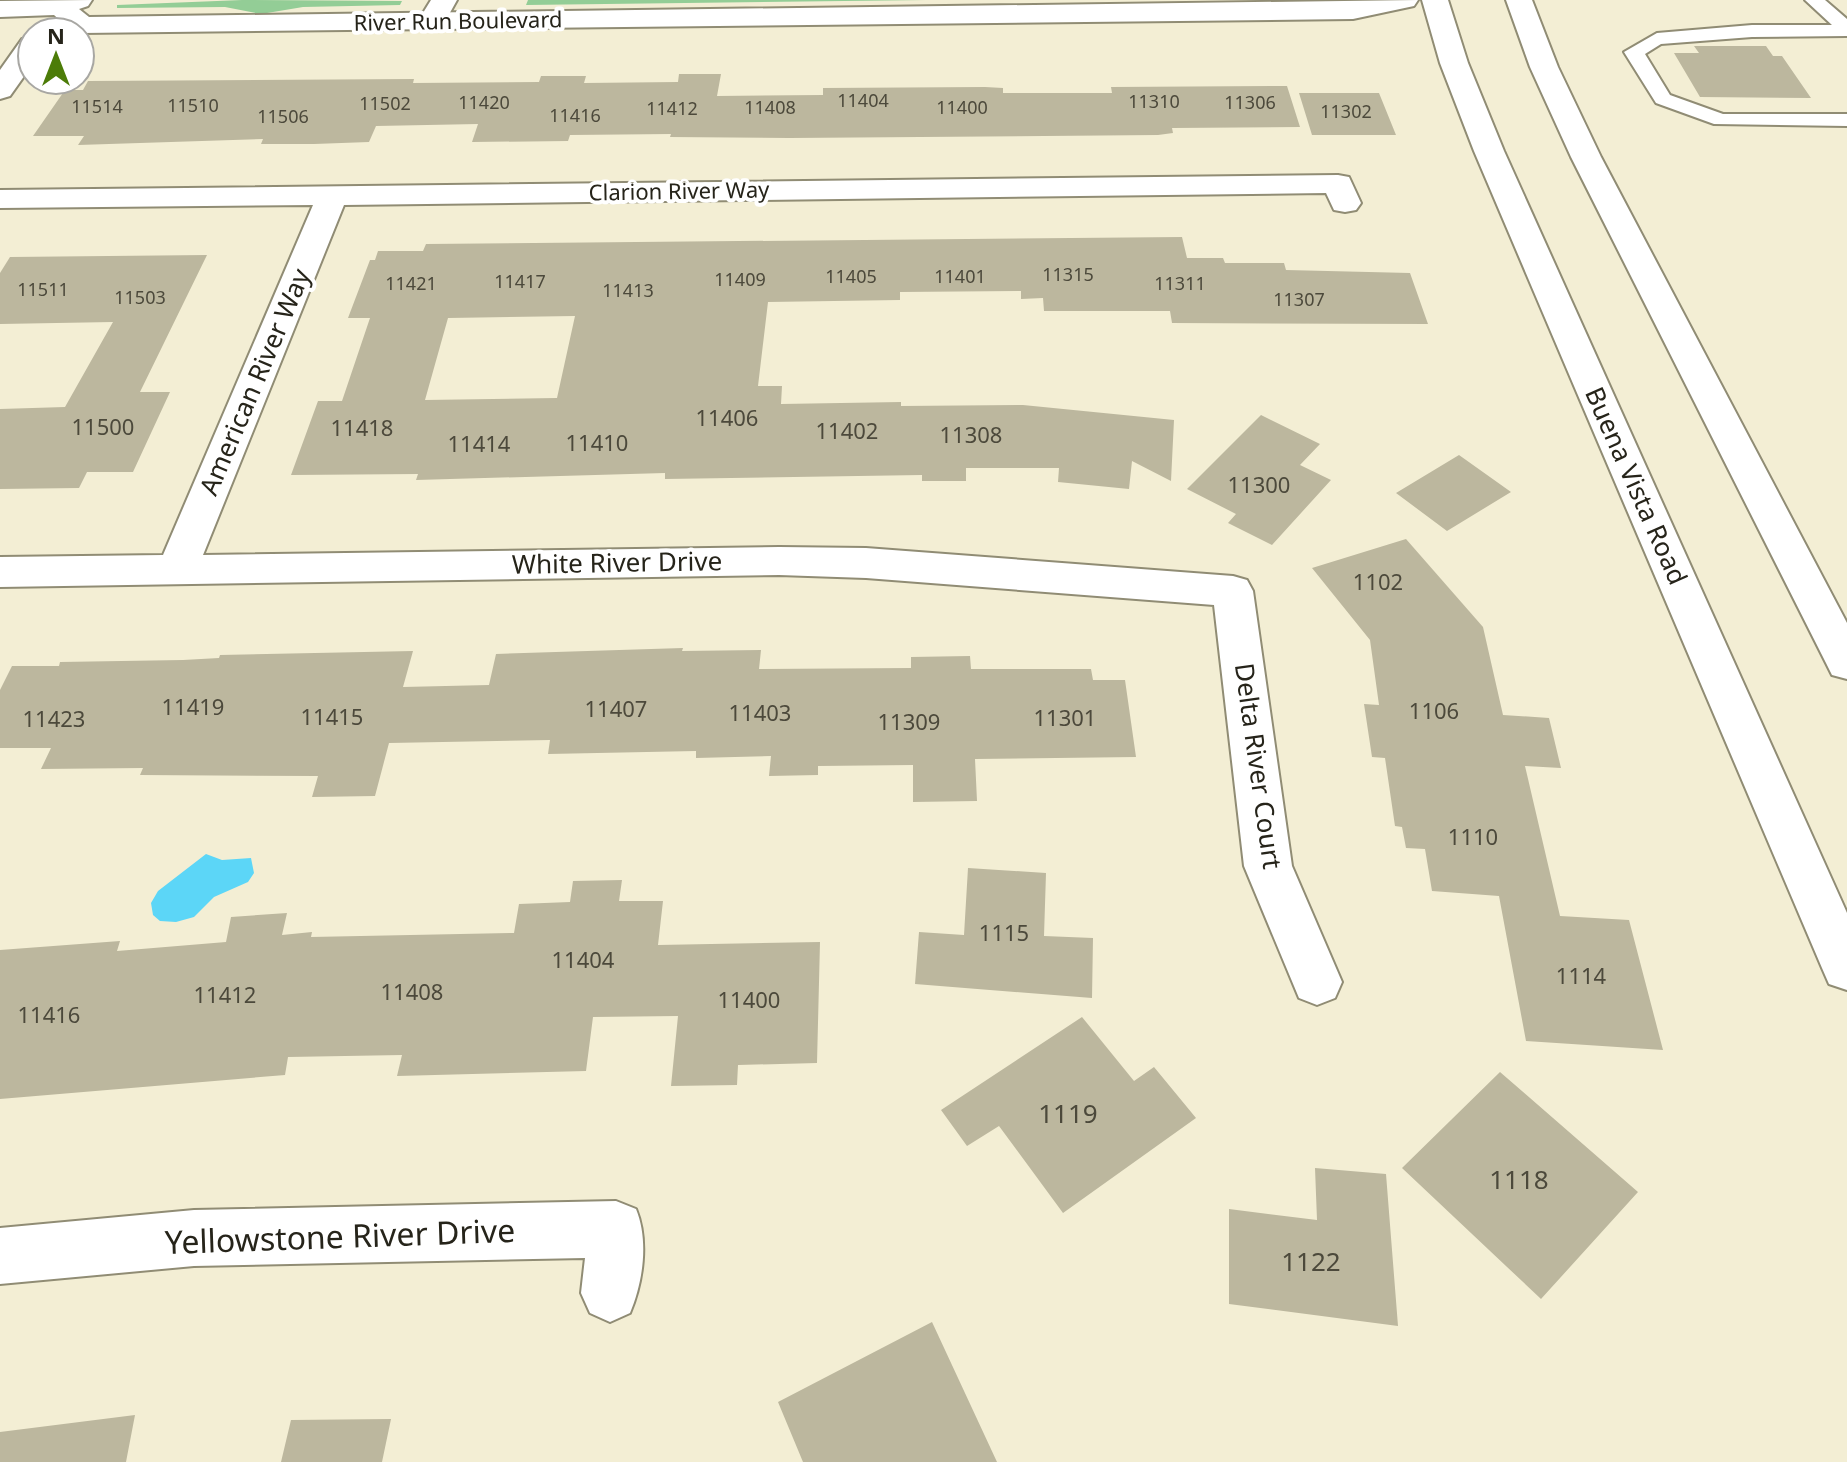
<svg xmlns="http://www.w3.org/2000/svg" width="1847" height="1462" font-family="'Noto Sans',sans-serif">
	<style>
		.green { fill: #93cd96 }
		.water { fill: #5cd6f7 }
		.building { fill: #bcb79e; fill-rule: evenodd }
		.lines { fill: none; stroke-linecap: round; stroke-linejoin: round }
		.service-casing { stroke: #908c74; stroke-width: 4 }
		.minor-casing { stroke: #908c74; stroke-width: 4 }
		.tertiary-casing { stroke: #908c74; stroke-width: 4 }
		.secondary-casing { stroke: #908c74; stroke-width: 4 }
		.service { fill: #fff; fill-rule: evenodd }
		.minor { fill: #fff; fill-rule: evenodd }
		.tertiary { fill: #fff; fill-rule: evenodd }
		.secondary { fill: #fff; fill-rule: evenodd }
		.labels { text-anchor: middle; stroke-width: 8; stroke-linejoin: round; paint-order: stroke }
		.far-number-label { font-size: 18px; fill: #4c493b }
		.far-street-label { font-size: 22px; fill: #26241a; stroke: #fff }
		.number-label { font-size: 22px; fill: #4c493b }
		.street-label { font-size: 26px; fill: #26241a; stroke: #fff }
		.near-number-label { font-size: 26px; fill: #4c493b }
		.near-street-label { font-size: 32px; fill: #26241a; stroke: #fff }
	</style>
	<rect width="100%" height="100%" fill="#f3eed4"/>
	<path class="green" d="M242,0l160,1 -2,4 -97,2 -42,7 -36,-7 -108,1v-3z
		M528,0h398l-400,5z"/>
	<path class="water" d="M206,854l16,6 29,-2 3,15 -6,9 -34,15 -20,20 -18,5 -16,-1 -7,-6 -2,-12 7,-12z"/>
	<path class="building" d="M1694,46h72l7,10h9l29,42 -111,-1 -26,-44h25z
		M679,74h42l-4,22 106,-1v-7l162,-1 18,1v5h109l-1,-6 176,-1 13,41 -128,1 1,5 -15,2 -369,3 -119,-1 1,-3 -101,1 -2,6 -96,1 6,-18 -102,2 -7,16 -55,2h-53l2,-5 -185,6 6,-9h-51l32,-46h18l5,-9 326,-2 -1,4 126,-1 2,-6h45l-2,7 94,-1z
		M1299,93h80l17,42h-84z
		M1182,237l5,21h36l2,5h59l2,7 124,3 18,51 -256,-1 -2,-12h-126l-1,-13 -22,1v-8l-121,1v8l-132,2 -10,84h24l-1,18 120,-2v4l122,-1 151,15 -3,61 -39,-20 -3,28 -71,-7 1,-14h-93v13h-44v-6l-257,4v-6l-249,7 2,-6 -127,1 27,-74h24l28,-83h-22l22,-58h5l3,-9h45l3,-7zM575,316l-18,82 -132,2 23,-82z
		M207,255l-67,137h30l-37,80h-46l-8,16 -79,1v-80l65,-2 48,-85 -113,2v-51l10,-16z
		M1261,415l59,29 -20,21 31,15 -59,65 -44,-22 8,-9 -49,-25z
		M1459,455l52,37 -64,39 -51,-38z
		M1406,539l77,88 20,88 46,3 12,50 -36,-2 35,150 69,4 34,130 -137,-9 -27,-145 -67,-5 -7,-42 -19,-1 -4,-21 -7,-1 -10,-68 -13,-1 -8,-53 15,1 -9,-65 -58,-72z
		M683,648l-1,3 79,-1 -2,19 152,-1v-11l59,-1 1,13h120l2,11h32l11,77 -161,2 2,42 -64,1v-37l-95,1v9l-49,1 2,-20 -75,2v-7l-148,3 2,-14 -161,3 -14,53 -63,1 6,-21 -178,-1 3,-7 -102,1 10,-21h-51v-58l12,-24h47l1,-4 123,-2 36,-2 1,-3 193,-4 -10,36 86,-2 7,-31z
		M968,868l78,5 -2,63 49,2 -1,60 -177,-14 4,-52 45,3z
		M622,880l-3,21h44l-5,44 162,-3 -3,121 -79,2 -1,20 -66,1 7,-70 -85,1 -7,54 -189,5 5,-21 -114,2 -3,18 -285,24v-149l120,-9 -3,10 109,-9 5,-25 56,-4 -5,22 30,-3 -1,5 203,-4 5,-29 51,-2 3,-21z
		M1082,1017l52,64 20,-14 42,51 -133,95 -64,-87 -32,20 -26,-36z
		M1500,1072l138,120 -97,107 -139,-131z
		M1315,1168l71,6 12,152 -169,-22v-95l88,11z
		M932,1322l65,140h-194l-25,-60z
		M135,1415l-9,47h-126v-30z
		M391,1419l-9,43h-101l10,-42z"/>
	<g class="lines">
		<defs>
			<path id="service" d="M1805,0h20l22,19v17l-95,1 -91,7 -16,10 25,41 53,19h124v12l-133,-2 -58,-21 -32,-51 33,-19 95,-8h80z"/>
			<path id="minor" d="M431,0h26l-15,27h-20l-4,-6z
				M32,37v28l-22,31 -10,3v-29l22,-31z
				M1338,175l11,2 12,26 -5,7 -11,2 -11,-2 -8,-17 -982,12 -141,350 576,-8 87,1 367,28 14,4 6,11 39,275 50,116 -7,16 -18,7 -18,-7 -55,-132 -30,-261 -348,-27 -87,-3 -779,12v-30l163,-2 150,-350 -313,3v-18z
				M616,1201l20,8c13,32 7,73 -6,104l-20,9 -20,-9 -9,-20 4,-35 -391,8 -194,18v-56l194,-18z"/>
			<path id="tertiary" d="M92,0l-4,6 -9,3 10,8 1329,-17 -4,6 -61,13 -1271,14 -10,-2 -18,-16 -54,2v-16z"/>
			<path id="secondary" d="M1422,0h26l20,63 36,88 343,762v77l-18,-6 -7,-16 -348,-817 -34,-88z
				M1506,0h26l26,67 43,90 246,466v56l-15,-4 -6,-12 -255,-506 -41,-90z"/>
		</defs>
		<use href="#service" class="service-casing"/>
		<use href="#minor" class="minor-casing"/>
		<use href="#tertiary" class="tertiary-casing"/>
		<use href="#secondary" class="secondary-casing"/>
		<use href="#service" class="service"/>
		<use href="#minor" class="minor"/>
		<use href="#tertiary" class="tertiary"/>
		<use href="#secondary" class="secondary"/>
	</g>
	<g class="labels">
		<g class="far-number-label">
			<text x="863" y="107">11404</text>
			<text x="1154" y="108">11310</text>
			<text x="484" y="109">11420</text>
			<text x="1250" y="109">11306</text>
			<text x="385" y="110">11502</text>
			<text x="193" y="112">11510</text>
			<text x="97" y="113">11514</text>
			<text x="770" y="114">11408</text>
			<text x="962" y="114">11400</text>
			<text x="672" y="115">11412</text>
			<text x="1346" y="118">11302</text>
			<text x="575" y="122">11416</text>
			<text x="283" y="123">11506</text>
			<text x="1068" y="281">11315</text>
			<text x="851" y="283">11405</text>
			<text x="960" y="283">11401</text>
			<text x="740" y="286">11409</text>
			<text x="520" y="288">11417</text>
			<text x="411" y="290">11421</text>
			<text x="1180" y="290">11311</text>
			<text x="43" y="296">11511</text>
			<text x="628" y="297">11413</text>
			<text x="140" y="304">11503</text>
			<text x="1299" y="306">11307</text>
		</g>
		<g class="far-street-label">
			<text transform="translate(458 21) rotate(-1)" y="8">River Run Boulevard</text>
			<text transform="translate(679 191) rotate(-1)" y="8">Clarion River Way</text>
		</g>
		<g class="number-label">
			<text x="727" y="426">11406</text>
			<text x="103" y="435">11500</text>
			<text x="362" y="436">11418</text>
			<text x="847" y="439">11402</text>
			<text x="971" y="443">11308</text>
			<text x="597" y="451">11410</text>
			<text x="479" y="452">11414</text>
			<text x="1259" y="493">11300</text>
			<text x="1378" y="590">1102</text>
			<text x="193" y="715">11419</text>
			<text x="616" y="717">11407</text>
			<text x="1434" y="719">1106</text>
			<text x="760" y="721">11403</text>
			<text x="332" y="725">11415</text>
			<text x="1065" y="726">11301</text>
			<text x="54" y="727">11423</text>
			<text x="909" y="730">11309</text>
			<text x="1473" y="845">1110</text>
			<text x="1004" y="941">1115</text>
			<text x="583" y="968">11404</text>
			<text x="1581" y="984">1114</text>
			<text x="412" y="1000">11408</text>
			<text x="225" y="1003">11412</text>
			<text x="749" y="1008">11400</text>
			<text x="49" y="1023">11416</text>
		</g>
		<g class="street-label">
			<text transform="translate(255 382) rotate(-67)" y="9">American River Way</text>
			<text transform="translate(1636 486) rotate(66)" y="9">Buena Vista Road</text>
			<text transform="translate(617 563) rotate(-1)" y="9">White River Drive</text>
			<text transform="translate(1258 766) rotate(82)" y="9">Delta River Court</text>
		</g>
		<g class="near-number-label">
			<text x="1068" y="1123">1119</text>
			<text x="1519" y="1189">1118</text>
			<text x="1311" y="1271">1122</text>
		</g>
		<g class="near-street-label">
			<text transform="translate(340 1237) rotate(-2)" y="11">Yellowstone River Drive</text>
		</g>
	</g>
	<g transform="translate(56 56)"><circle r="38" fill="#ffffff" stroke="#a8a7a3" stroke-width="2"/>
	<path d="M0-6L14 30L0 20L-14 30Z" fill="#4c7c08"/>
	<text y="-12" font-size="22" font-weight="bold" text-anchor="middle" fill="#26241a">N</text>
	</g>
</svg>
